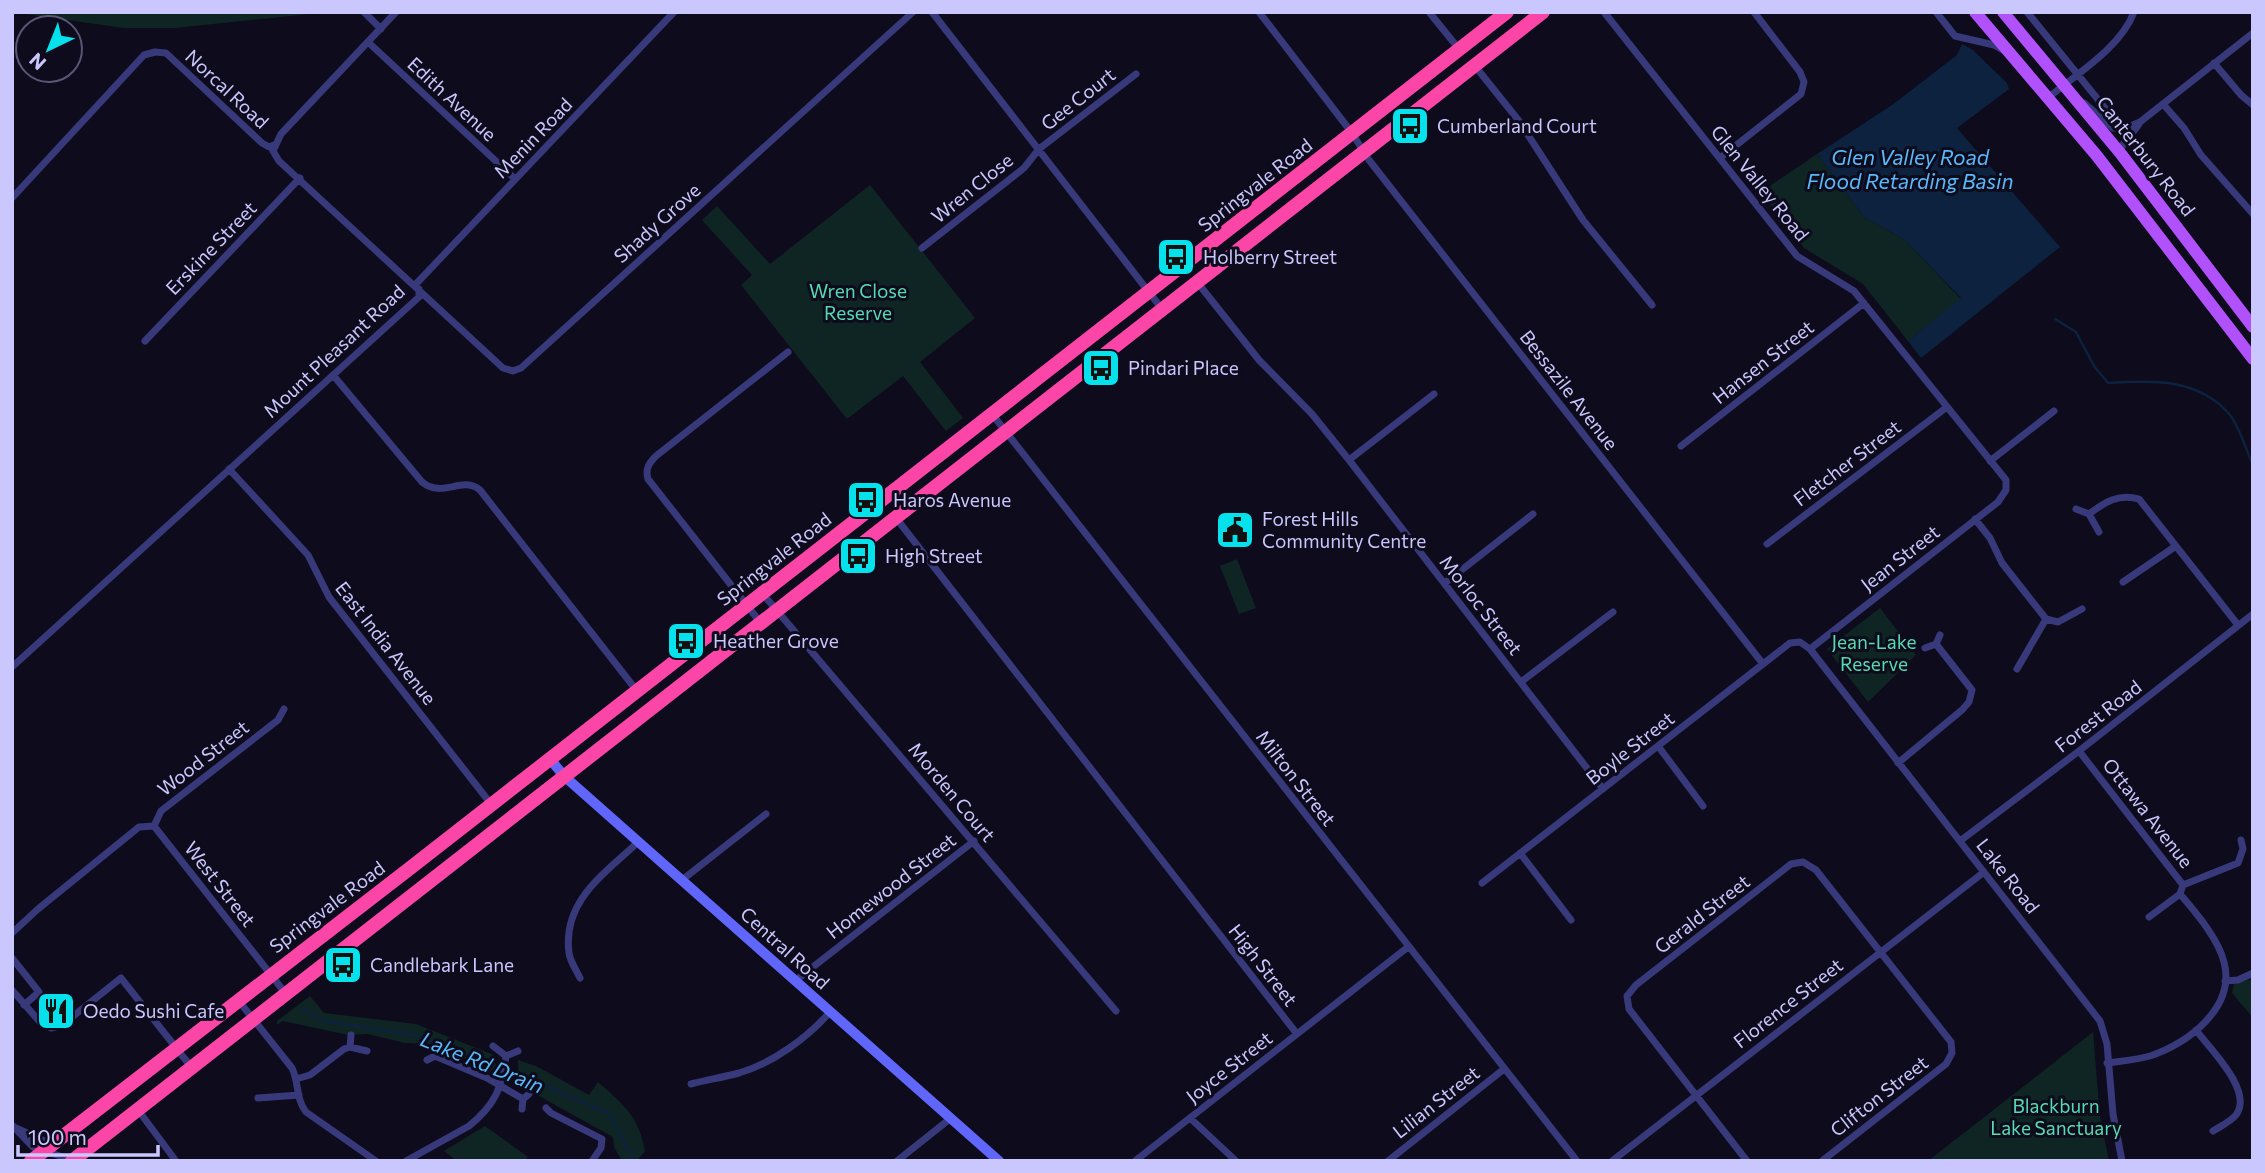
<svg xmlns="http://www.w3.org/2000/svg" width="2265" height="1173" font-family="Commissioner,sans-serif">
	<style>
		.green { fill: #0f2523 }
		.water { fill: #0c223f }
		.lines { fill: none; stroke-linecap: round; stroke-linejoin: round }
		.stream { stroke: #0c223f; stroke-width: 2.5 }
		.street { stroke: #37397a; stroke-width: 7 }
		.secondary { stroke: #6166fb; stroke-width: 10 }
		.primary { stroke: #b151fb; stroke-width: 12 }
		.highway { stroke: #fb45a7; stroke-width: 14 }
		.labels { text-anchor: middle; stroke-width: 6; stroke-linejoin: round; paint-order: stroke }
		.street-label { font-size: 19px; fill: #cac7fe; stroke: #0d0b1c }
		.poi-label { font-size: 19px; fill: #cac7fe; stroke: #0d0b1c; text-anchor: start }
		.park-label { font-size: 19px; fill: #56dbb2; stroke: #0d0b1c }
		.water-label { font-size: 21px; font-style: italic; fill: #58b9fb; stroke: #0d0b1c }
	</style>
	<rect width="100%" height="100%" fill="#0d0b1c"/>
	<path class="green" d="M12,12h317l-154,16h-52z
		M1817,154l47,63 41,23 56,59 -53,42 -45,-57 -59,-36 -43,-56z
		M870,185l105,133 -55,44 43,56 -17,13 -43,-55 -56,43 -106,-134 11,-10 -50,-55 15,-14 53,58z
		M1237,559l19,49 -17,6 -19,-48z
		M1880,608l36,47 -48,47 -41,-53z
		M2253,979v39l-21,-25 2,-10z
		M310,996l14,17 92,11 78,31 1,17 -64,-28 -26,-1 -37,-9 -20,1 -65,-14 -6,4v-4z
		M2093,1032l7,85 9,44h-181z
		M518,1060l18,6 53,29 9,-13c27,24 40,33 47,69l-8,10h-15l-8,-14 -1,-10 -94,-52z
		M485,1126l43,31 -3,4h-68l-13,-10z"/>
	<path class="water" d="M1962,44l11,6 34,33 2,6 -52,39 103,119 -139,111 -13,-17 53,-43 -56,-58 -41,-23 -47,-63 75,-49 65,-50z"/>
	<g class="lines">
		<path class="stream" d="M2055,319l21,13 18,34 14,17c44,-3 91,-5 122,32 10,13 16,35 23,50
			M302,1008l21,13 92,14 99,37 96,42 24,47"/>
		<path class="street" d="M364,12l17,17
			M396,12l-115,122 -8,17 6,10 224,207 10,3 8,-3 392,-356
			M932,12l230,297
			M1259,12l93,121 17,27 394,504
			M1429,12l30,37
			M1604,12l193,244 57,35 152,189v10l-8,12 -188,147
			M1936,12l19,24 39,9 9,5
			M2027,12l86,106
			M368,42l147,137
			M2214,63l27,32 12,10
			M1475,66l44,55 64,99 69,85
			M2049,97c29,-24 72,-50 85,-85
			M2084,103l29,25 10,1 17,-7 113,-89
			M2163,104l21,24 17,27 52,59
			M2121,153c0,-14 14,-19 19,-31
			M1720,158l81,-64 3,-12 -4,-10 -46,-60
			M12,198l132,-143 11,-3 11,1 96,90 7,4 5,-2
			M922,248l102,-80 15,-19 97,-75
			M1197,282l62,78 53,54 37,46 254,329
			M415,285l259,-273
			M145,341l155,-163
			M333,375l89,107c21,17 40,-7 58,8l157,201
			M992,414l585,747
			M1681,446l183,-143
			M1349,460l85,-66
			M1990,461l64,-50
			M229,469l79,86 21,42 162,207
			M2076,509l13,5 10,18
			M2089,514c16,-12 30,-21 50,-15l99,126
			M896,518l401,516
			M1975,519l15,19 12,25 44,56
			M1767,544l180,-137
			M2123,582l53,-36
			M1445,583l88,-69
			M762,593l354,418
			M760,622l-112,-143c-3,-10 1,-16 8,-23l132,-104
			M1925,648l11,-4 4,-9
			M12,667l407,-370v-8
			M2017,669l29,-50 12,3 24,-13
			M1521,682l92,-70
			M1658,746l45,60
			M2079,751l104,134 -3,9c16,19 38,44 44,68 12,45 -36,82 -74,94 -14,4 -28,5 -43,7
			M1898,763l64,-53 7,-8 3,-12 -36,-46
			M154,826l132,168
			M1960,841l119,-90 174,-137
			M1520,853l51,67
			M682,880l84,-66
			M1482,883l308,-240 10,-1 10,7 290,372 7,23 6,70 9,47
			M2183,885l55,-22 5,-14 -2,-9
			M2149,917l31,-23
			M12,933l26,-24 101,-82 15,-1 7,-15 117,-91 6,-11
			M12,958l27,34 -15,13
			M580,978c-4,-8 -10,-17 -11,-25 -7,-53 37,-80 69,-111
			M795,981l179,-140
			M2225,981l13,-1 15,-7
			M12,990l28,32 11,6 11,-3 59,-47 71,90
			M238,1000l54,68c7,14 4,32 14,44l70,49
			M2196,1030c14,19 58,61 40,85 -6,7 -15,11 -23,16
			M493,1046l13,10 12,-5
			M350,1047l1,-12
			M427,1060l8,-4 52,22 36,21
			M296,1079l14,-4 34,-26 6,-2 17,4
			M691,1084c16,-4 33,-7 48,-11 34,-10 68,-35 91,-61
			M258,1098l41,-3
			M546,1108l5,5 51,26 -1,9 -9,13
			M522,1109l1,-10 6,-5
			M138,1110l38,51
			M1190,1118l46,43
			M13,1126l20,21 39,13
			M16,1128l37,17
			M406,1161l63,-35c26,-21 33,-38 37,-70
			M897,1161l54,-43
			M1135,1161l273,-214
			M1388,1161l116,-92
			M1612,1161l372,-289
			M1747,1161l-118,-152 -2,-13 9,-11 155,-121 12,-2 13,8 135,172 1,11 -6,11 -124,97"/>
		<path class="secondary" d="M550,759l14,17 435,385"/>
		<path class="primary" d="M1975,12l122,144 156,203
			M2003,12l118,142 132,173"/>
		<path class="highway" d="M31,1161l378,-292 1098,-857
			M72,1161l1471,-1149"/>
	</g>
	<defs>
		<symbol id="bus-square" viewBox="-11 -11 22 22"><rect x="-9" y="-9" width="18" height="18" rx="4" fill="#05e2ec" stroke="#0d0b1c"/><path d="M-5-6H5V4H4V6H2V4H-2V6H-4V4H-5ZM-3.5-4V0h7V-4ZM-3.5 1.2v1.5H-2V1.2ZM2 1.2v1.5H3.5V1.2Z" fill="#111"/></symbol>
		<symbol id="civic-square" viewBox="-11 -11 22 22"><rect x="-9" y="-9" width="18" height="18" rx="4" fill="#05e2ec" stroke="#0d0b1c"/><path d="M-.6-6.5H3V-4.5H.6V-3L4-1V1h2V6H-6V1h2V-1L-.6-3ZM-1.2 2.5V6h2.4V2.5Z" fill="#111"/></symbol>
		<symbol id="restaurant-square" viewBox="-11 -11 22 22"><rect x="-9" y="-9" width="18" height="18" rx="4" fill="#05e2ec" stroke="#0d0b1c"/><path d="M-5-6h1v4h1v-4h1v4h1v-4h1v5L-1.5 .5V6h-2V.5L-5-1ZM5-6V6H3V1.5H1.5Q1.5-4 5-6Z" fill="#111"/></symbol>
	</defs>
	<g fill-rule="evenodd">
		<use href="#bus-square" x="1388" y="104" width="44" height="44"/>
		<use href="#bus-square" x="1154" y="235" width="44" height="44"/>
		<use href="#bus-square" x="1079" y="346" width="44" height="44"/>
		<use href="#bus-square" x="844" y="478" width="44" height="44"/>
		<use href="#civic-square" x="1213" y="508" width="44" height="44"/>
		<use href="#bus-square" x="836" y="534" width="44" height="44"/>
		<use href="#bus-square" x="664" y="619" width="44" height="44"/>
		<use href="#bus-square" x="321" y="943" width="44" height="44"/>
		<use href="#restaurant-square" x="34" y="989" width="44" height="44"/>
	</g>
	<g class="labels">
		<g class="street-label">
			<text transform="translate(227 89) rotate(43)" y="7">Norcal Road</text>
			<text transform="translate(452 99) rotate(43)" y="7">Edith Avenue</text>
			<text transform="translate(1078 99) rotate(-38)" y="7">Gee Court</text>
			<text transform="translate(533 138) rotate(-46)" y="7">Menin Road</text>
			<text transform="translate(2146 156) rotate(52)" y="7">Canterbury Road</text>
			<text transform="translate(1760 183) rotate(51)" y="7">Glen Valley Road</text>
			<text transform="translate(1255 185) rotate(-38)" y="7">Springvale Road</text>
			<text transform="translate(972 188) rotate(-39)" y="7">Wren Close</text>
			<text transform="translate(657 223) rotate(-42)" y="7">Shady Grove</text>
			<text transform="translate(211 248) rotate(-46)" y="7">Erskine Street</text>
			<text transform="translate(334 351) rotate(-43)" y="7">Mount Pleasant Road</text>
			<text transform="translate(1763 362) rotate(-38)" y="7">Hansen Street</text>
			<text transform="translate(1569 390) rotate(52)" y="7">Bessazile Avenue</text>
			<text transform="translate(1847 463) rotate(-37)" y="7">Fletcher Street</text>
			<text transform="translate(1900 558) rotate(-38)" y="7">Jean Street</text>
			<text transform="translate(774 559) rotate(-38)" y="7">Springvale Road</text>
			<text transform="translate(1481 605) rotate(52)" y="7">Morloc Street</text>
			<text transform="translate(386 643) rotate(52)" y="7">East India Avenue</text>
			<text transform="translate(2098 716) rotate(-38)" y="7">Forest Road</text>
			<text transform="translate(1630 748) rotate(-38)" y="7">Boyle Street</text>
			<text transform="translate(203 758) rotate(-38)" y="7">Wood Street</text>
			<text transform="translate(1296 778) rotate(52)" y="7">Milton Street</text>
			<text transform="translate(952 792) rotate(50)" y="7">Morden Court</text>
			<text transform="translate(2148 813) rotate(52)" y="7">Ottawa Avenue</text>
			<text transform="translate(2008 876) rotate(52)" y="7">Lake Road</text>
			<text transform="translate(220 884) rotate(52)" y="7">West Street</text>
			<text transform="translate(891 886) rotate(-38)" y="7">Homewood Street</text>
			<text transform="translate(327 907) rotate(-37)" y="7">Springvale Road</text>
			<text transform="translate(1702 914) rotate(-38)" y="7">Gerald Street</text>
			<text transform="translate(785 948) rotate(42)" y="7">Central Road</text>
			<text transform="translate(1263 965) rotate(52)" y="7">High Street</text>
			<text transform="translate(1788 1003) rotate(-38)" y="7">Florence Street</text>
			<text transform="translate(1229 1067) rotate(-38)" y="7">Joyce Street</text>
			<text transform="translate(1879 1096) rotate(-38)" y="7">Clifton Street</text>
			<text transform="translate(1436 1102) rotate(-38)" y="7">Lilian Street</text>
		</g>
		<g class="poi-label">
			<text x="1437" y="133">Cumberland Court</text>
			<text x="1203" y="264">Holberry Street</text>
			<text x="1128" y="375">Pindari Place</text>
			<text x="893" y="507">Haros Avenue</text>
			<text x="1262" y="526">Forest Hills<tspan x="1262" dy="22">Community Centre</tspan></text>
			<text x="885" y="563">High Street</text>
			<text x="713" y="648">Heather Grove</text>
			<text x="370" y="972">Candlebark Lane</text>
			<text x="83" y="1018">Oedo Sushi Cafe</text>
		</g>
		<g class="park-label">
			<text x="858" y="298">Wren Close<tspan x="858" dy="22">Reserve</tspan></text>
			<text x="1874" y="649">Jean-Lake<tspan x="1874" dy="22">Reserve</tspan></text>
			<text x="2056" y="1113">Blackburn<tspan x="2056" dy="22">Lake Sanctuary</tspan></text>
		</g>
		<g class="water-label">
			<text x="1910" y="165">Glen Valley Road<tspan x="1910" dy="24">Flood Retarding Basin</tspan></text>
			<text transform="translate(482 1063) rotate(22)" y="7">Lake Rd Drain</text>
		</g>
	</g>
	<rect width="2265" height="1173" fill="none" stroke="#cac7fe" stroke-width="28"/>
	<g transform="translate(49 49) rotate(223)"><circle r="33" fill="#0d0b1c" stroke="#595676" stroke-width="2"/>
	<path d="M0-5L12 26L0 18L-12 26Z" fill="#05e2ec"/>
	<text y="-10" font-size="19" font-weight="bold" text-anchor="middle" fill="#cac7fe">N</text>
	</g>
	<path d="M18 1145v10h140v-10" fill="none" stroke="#cac7fe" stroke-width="3.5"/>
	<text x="28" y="1145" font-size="21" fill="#cac7fe" stroke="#0d0b1c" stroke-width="5" paint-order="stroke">100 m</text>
</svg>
